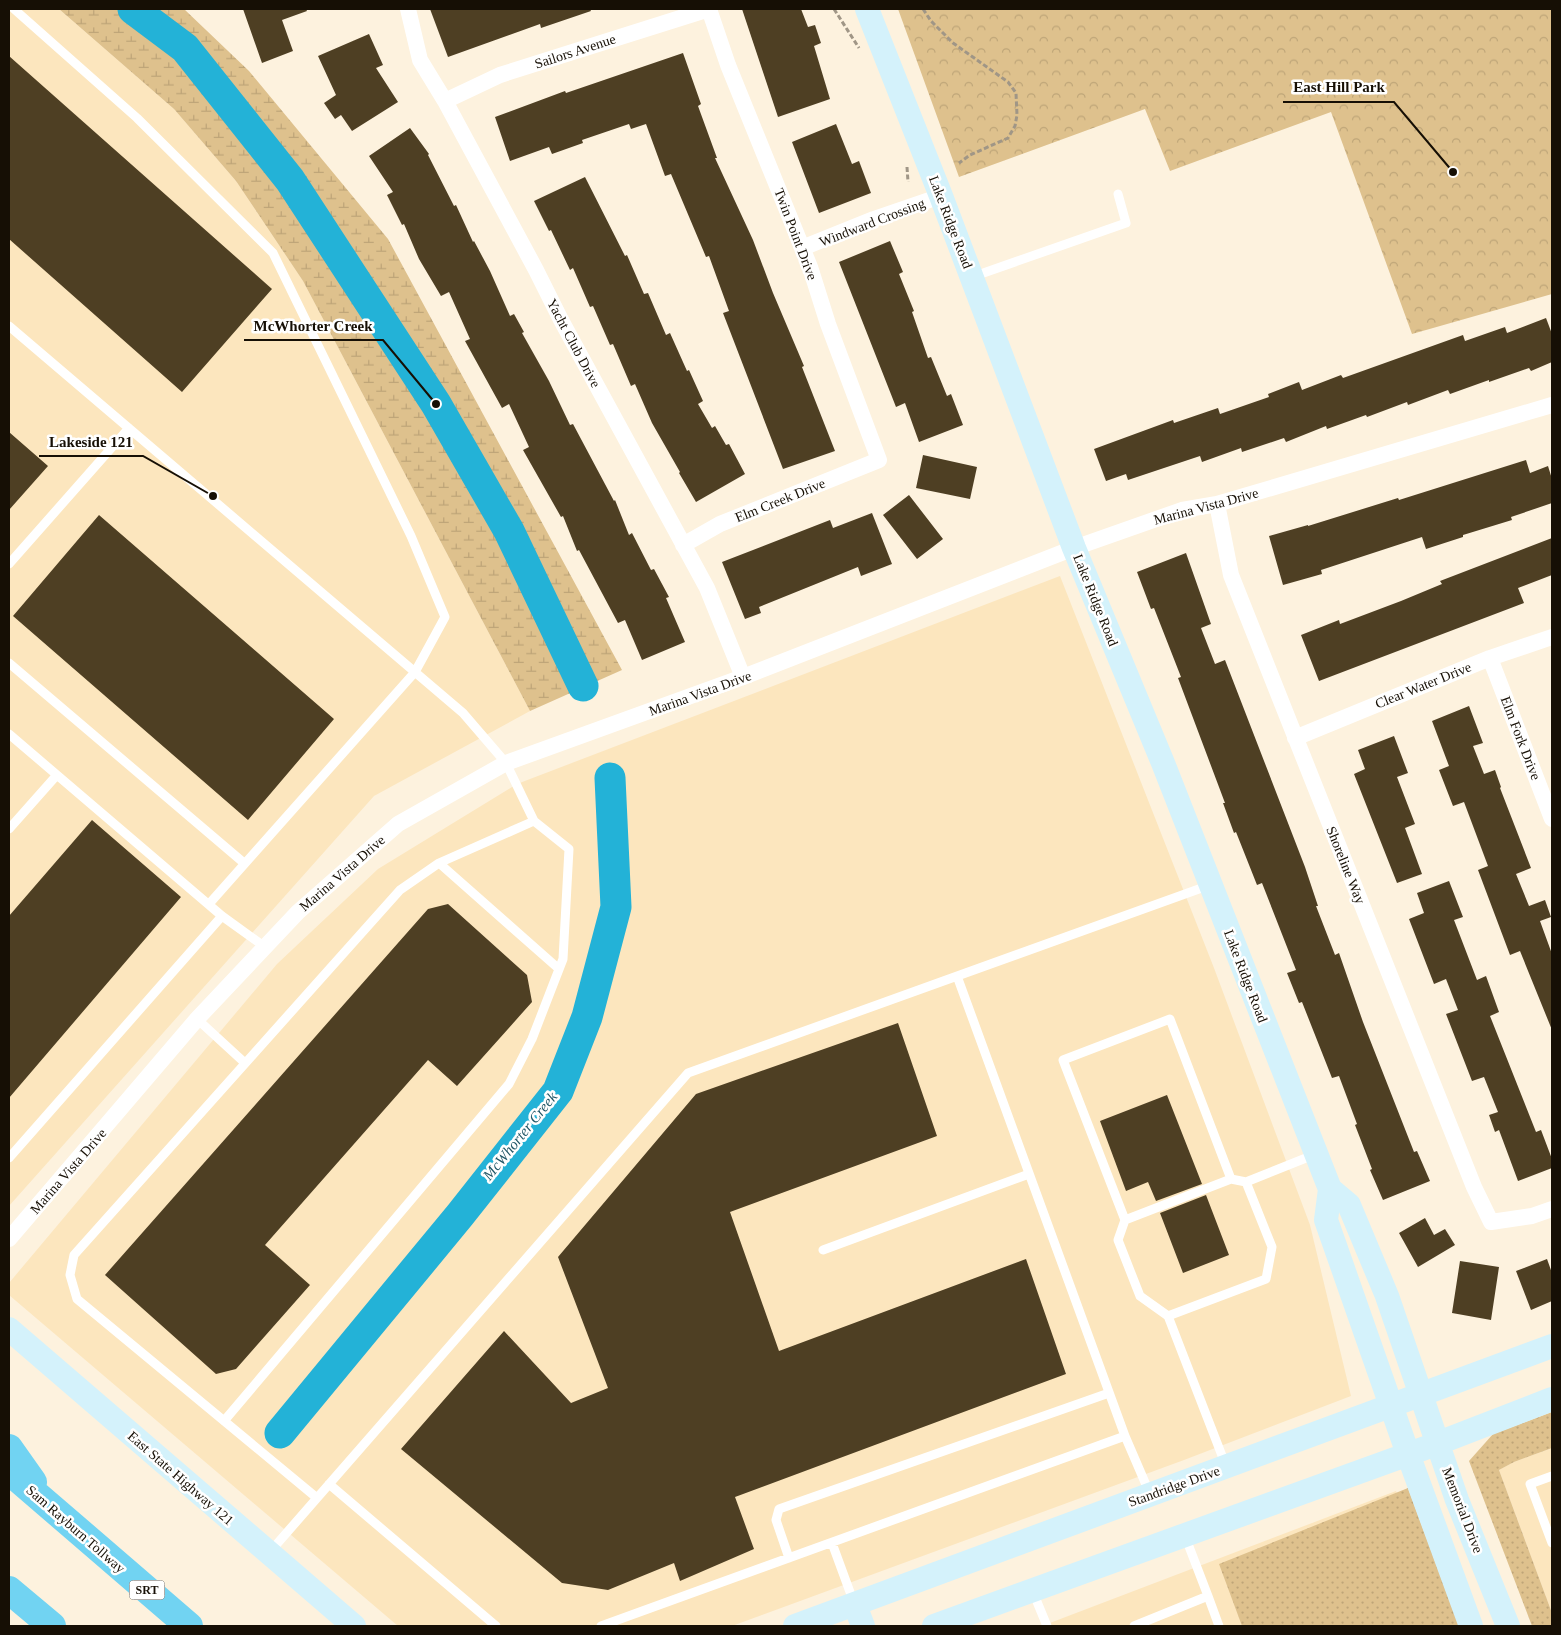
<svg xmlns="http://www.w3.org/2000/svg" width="1561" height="1635" font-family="'Times New Roman',serif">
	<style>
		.built { fill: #fce6be }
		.grass { fill: url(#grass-dots) }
		.wetland { fill: url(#wetland-marsh) }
		.park { fill: url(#park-crowns) }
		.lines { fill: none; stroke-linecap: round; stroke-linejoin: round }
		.river { stroke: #23b2d7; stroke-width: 31 }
		.building { fill: #4e3f23 }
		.path { stroke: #a09686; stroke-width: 3; stroke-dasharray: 5 2.5; stroke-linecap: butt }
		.lane { stroke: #fff; stroke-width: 9 }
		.street { stroke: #fff; stroke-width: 16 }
		.secondary { stroke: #d4f2fb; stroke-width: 24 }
		.highway { stroke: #71d3f2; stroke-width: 28 }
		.labels { text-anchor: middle; stroke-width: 5; stroke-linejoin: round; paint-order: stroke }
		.shield { fill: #fff; stroke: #5c5750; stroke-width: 1 }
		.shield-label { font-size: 12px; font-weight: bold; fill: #160f05 }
		.street-label { font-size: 14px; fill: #160f05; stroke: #fff }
		.water-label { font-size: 15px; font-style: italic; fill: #1f5565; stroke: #fff }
		.leader { fill: none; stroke: #160f05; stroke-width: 2 }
		.callout-dot { fill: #160f05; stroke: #fff; stroke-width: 2 }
		.callout-label { font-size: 15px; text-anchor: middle; font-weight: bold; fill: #160f05; stroke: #fff; stroke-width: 5; stroke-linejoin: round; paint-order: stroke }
	</style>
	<defs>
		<pattern id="grass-dots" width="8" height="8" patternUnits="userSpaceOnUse" patternTransform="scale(1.25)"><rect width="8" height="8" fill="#dec18d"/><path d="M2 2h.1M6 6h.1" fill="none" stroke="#bea578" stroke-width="1.8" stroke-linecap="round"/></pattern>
		<pattern id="wetland-marsh" width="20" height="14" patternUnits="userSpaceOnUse" patternTransform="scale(1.25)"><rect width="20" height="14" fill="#dec18d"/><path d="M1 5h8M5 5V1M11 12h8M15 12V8" fill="none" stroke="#bea578"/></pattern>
		<pattern id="park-crowns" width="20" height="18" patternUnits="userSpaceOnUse" patternTransform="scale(1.25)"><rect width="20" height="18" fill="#dec18d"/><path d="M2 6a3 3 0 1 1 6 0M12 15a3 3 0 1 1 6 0" fill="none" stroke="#bea578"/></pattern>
	</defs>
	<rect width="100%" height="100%" fill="#fdf2de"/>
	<path class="built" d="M9,9h50l115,100 62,72 67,100 227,430 -156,85 -365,410z
		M1060,576l154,392 96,257 41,171 -167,64 -452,166h-334l-389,-331v-12l268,-319 101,-95 139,-85z
		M1552,1448v165l-53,-143 15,-8z
		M1396,1491l51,135h-405z"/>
	<path class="grass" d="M1552,1412v36l-38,14 -15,8 53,143v13h-20l-63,-165 24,-27z
		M1408,1488l51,138h-217l-23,-62z"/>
	<path class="wetland" d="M59,9h125l65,62 139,168 234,431 -92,41 -227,-430 -67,-100 -62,-72z"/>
	<path class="park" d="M898,9h654v285l-140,40 -81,-222 -161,59 -25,-62 -186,68z"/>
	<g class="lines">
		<path class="river" d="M133,9l52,39 105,132 146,224 73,127 74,155
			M280,1433l180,-218 98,-124 29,-74 29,-110 -6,-129"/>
	</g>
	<path class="building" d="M243,9h63l1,2 -25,9 11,31 -31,12z
		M430,9h160l1,2 -50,17 -1,-4 -92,33z
		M742,9h59l7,18 7,-2 6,18 -7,3 16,53 -52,18z
		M369,34l14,31 -7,3 22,34 -46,29 -11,-16 -6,4 -11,-16 12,-8 -18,-39z
		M683,53l18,51 -3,2 19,52h-2l38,82 20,53 31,73 -2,1 33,84 -52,18 -60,-156 6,-2 -20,-55 -3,1 -35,-83 -6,2 -19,-52 -15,5 -2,-5 -47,16 1,3 -31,11 -3,-7 -39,14 -15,-44 70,-26 1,2z
		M9,56l263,233 -90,103 -173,-153z
		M836,124l16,40 7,-3 12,32 -52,20 -27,-71z
		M410,128l19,26 -1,1 26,51 2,-1 17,37 1,-1 16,30 20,45 4,-2 10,18 -2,1 27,48 21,44 3,-1 41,77 1,-1 14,35 3,-2 19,37 3,-1 15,28 -3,1 19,44 -43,18 -17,-40 -7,3 -39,-73 -2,1 -14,-35 -2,1 -38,-67 6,-3 -20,-43 -7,4 -37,-67 5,-2 -21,-47 -8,4 -22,-37 -15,-35 -2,1 -15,-30 6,-3 -24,-36z
		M585,177l40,79 2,-1 17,39 4,-1 18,42 4,-2 17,38 2,-1 14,31 -5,3 14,24 3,-2 11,19 3,-1 16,30 -49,28 -17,-29 1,-1 -28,-49 -17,-39 -4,2 -18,-42 -3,1 -17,-39 -3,1 -17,-39 -3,2 -19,-40 -2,1 -15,-30z
		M890,241l13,31 -4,2 15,37 -2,1 16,46 3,-1 16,39 4,-2 12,31 -44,17 -14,-39 -9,4 -57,-145z
		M1546,318l6,16v28l-21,9 -2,-3 -40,14v-2l-39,14 -2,-4 -40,15 -1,-3 -40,15 -1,-2 -39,14 -1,-3 -40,16 -2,-4 -42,14 -1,-4 -39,14 -2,-6 -72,24 -2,-6 -20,7 -12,-32 79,-29 1,3 44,-15 2,6 49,-17 -1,-3 31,-12 3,8 39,-15 2,3 120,-43 2,6 40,-14 2,6z
		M9,432l39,34 -39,44z
		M923,455l54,12 -7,32 -54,-11z
		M1526,460l4,13 18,-7 4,13v24l-41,14 1,3 -49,15v2l-37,12 -4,-12 -101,33 1,4 -39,11 -14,-49 39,-11v1l90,-28 1,2z
		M909,495l34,44 -26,20 -34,-44z
		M872,513l20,51 -31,12 -3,-9 -99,40 2,6 -16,6 -23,-57 108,-42 3,8z
		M99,515l235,204 -86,101 -235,-204z
		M1552,538v37l-34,13 6,15 -205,78 -18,-46 38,-15 1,4 61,-23 41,-17 -2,-3z
		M1186,553l25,71 -10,4 14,36 10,-4 80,207 13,39h-2l19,49 4,-2 24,69 51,130 3,-1 13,30 -47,19 -13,-30 2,-1 -17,-44 2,-1 -18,-48 -7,2 -30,-76 -3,1 -12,-30 9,-3 -34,-87 -5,2 -21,-53 -2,1 -11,-30h2l-47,-125 3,-1 -27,-69 -3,1 -14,-37z
		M1469,706l14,37 -10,3 11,28 11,-4 6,17 -1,1 31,80 -15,6 13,32 16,-6 6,17 -11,4 12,33v76l-32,-79 -10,4 -32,-85 10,-4 -24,-64 -11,4 -14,-36 10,-4 -17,-45z
		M1394,736l14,37 -11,4 18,47 -10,4 17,46 -25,9 -43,-109 11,-5 -7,-19z
		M92,820l89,77 -172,201v-182z
		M1449,881l14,36 -9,3 23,60 9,-4 13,36 -9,4 46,116 5,-2 11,29v9l-34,13 -19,-51 -4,2 -6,-17 9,-3 -14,-35 -12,4 -26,-67 12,-4 -12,-31 -12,5 -25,-65 15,-6 -7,-20z
		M448,904l79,71 5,27 -75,84 -29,-26 -163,185 45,40 -74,84 -20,5 -111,-99 323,-366z
		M898,1023l39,113 -207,76 49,139 247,-92 40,115 -331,123 19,52 -74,32 -6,-18 -66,27 -46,-7 -161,-134 103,-118 67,72 37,-15 -50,-131 138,-163z
		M1167,1095l35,89 -46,17 -8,-19 -22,9 -26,-70z
		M1206,1195l23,60 -46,18 -23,-60z
		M1425,1218l9,17 11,-6 10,16 -37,22 -19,-34z
		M1547,1259l5,14v28l-21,9 -15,-39z
		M1460,1261l39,6 -8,53 -39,-7z"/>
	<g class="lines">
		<path class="path" d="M834,9l25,39
			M923,9l8,12 22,22 55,39 8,11 1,22 -2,11 -7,12 -38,17 -11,8
			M907,167l1,15"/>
		<path class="lane" d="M14,9l123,109 136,135 138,283 34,81 -30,55 -206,232
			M972,277l154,-54 -8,-29
			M9,326l454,387 43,50 28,58 -95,42 -39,27 -326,365 -4,20 7,24 240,199
			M9,564l120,-136
			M9,663l235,200
			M9,734l213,182 43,31
			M9,829l47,-53
			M439,863l120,106
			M957,976l168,460 25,58
			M197,1019l48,44
			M9,1158l213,-242
			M1231,1179l-61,-160 -107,41 62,160 -7,20 22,56 28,20 98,-37 6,-32 -26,-65
			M1125,1220l106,-41 15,3 70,-28
			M823,1250l206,-76
			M1168,1316l58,150
			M224,1421l285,-337 23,-45 31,-80 6,-110 -35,-28
			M1552,1476l-22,8 22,59
			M329,1484l167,142
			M832,1543l22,60
			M269,1553l419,-480 522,-188
			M789,1558l-13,-38 3,-11 330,-116
			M1033,1592l14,34
			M1208,1596l11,30
			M601,1626l524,-190
			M1134,1626l74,-30 -23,-60"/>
		<path class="street" d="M408,9l12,51 25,41 91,169 25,50 146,268 36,89
			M445,101l55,-26 209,-66
			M802,248l72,-29 67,-23
			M1217,504l14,71 243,612 17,35 41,-6 20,-7
			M683,545l37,-21 159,-64 -51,-136 -18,-57 -82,-202 -19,-56
			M1490,658l62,161
			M1295,738l195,-80 62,-21
			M9,1239l188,-220 101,-107 100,-88 108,-61 237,-86 331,-129 108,-38 35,-6 335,-99"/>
		<path class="secondary" d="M867,9l74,187 133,352 89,215 167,426 -4,31 82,234 63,172
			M1330,1189l19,16 38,91 70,204 51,126
			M9,1329l345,297
			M855,1605l8,21
			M795,1626l757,-280
			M934,1626l494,-179 124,-48"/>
		<path class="highway" d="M9,1448l24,34
			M9,1471l180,155
			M9,1590l43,36"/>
	</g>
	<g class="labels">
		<rect class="shield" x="129.5" y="1580.5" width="35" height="19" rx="4"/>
		<g class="shield-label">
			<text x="147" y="1594">SRT</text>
		</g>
		<g class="street-label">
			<text transform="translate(575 51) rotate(-18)" y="5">Sailors Avenue</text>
			<text transform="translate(872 222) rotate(-21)" y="5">Windward Crossing</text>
			<text transform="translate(951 222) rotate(69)" y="5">Lake Ridge Road</text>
			<text transform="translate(796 234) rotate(69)" y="5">Twin Point Drive</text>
			<text transform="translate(574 343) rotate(62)" y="5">Yacht Club Drive</text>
			<text transform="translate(780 500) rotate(-22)" y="5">Elm Creek Drive</text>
			<text transform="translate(1206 506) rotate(-15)" y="5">Marina Vista Drive</text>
			<text transform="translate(1096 600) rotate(68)" y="5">Lake Ridge Road</text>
			<text transform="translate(1423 685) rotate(-22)" y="5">Clear Water Drive</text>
			<text transform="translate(700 693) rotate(-20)" y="5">Marina Vista Drive</text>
			<text transform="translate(1521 738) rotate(69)" y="5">Elm Fork Drive</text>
			<text transform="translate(1346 865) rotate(68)" y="5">Shoreline Way</text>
			<text transform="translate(342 873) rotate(-41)" y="5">Marina Vista Drive</text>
			<text transform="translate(1246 976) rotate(69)" y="5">Lake Ridge Road</text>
			<text transform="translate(68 1171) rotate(-49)" y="5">Marina Vista Drive</text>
			<text transform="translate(181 1478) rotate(41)" y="5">East State Highway 121</text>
			<text transform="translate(1174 1486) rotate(-20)" y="5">Standridge Drive</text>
			<text transform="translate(1463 1510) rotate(69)" y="5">Memorial Drive</text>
			<text transform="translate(76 1529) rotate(41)" y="5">Sam Rayburn Tollway</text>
		</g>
		<g class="water-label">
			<text transform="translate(520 1136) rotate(-51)" y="5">McWhorter Creek</text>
		</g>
	</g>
	<path class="leader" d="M1453 172L1394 102H1283M436 404L383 340H244M213 496L143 456H39"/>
	<g class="callout-dot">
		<circle cx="1453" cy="172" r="5"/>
		<circle cx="436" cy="404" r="5"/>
		<circle cx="213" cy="496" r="5"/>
	</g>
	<g class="callout-label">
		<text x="1339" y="92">East Hill Park</text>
		<text x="313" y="331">McWhorter Creek</text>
		<text x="91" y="447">Lakeside 121</text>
	</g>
	<rect width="1561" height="1635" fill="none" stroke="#160f05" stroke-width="20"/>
</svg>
